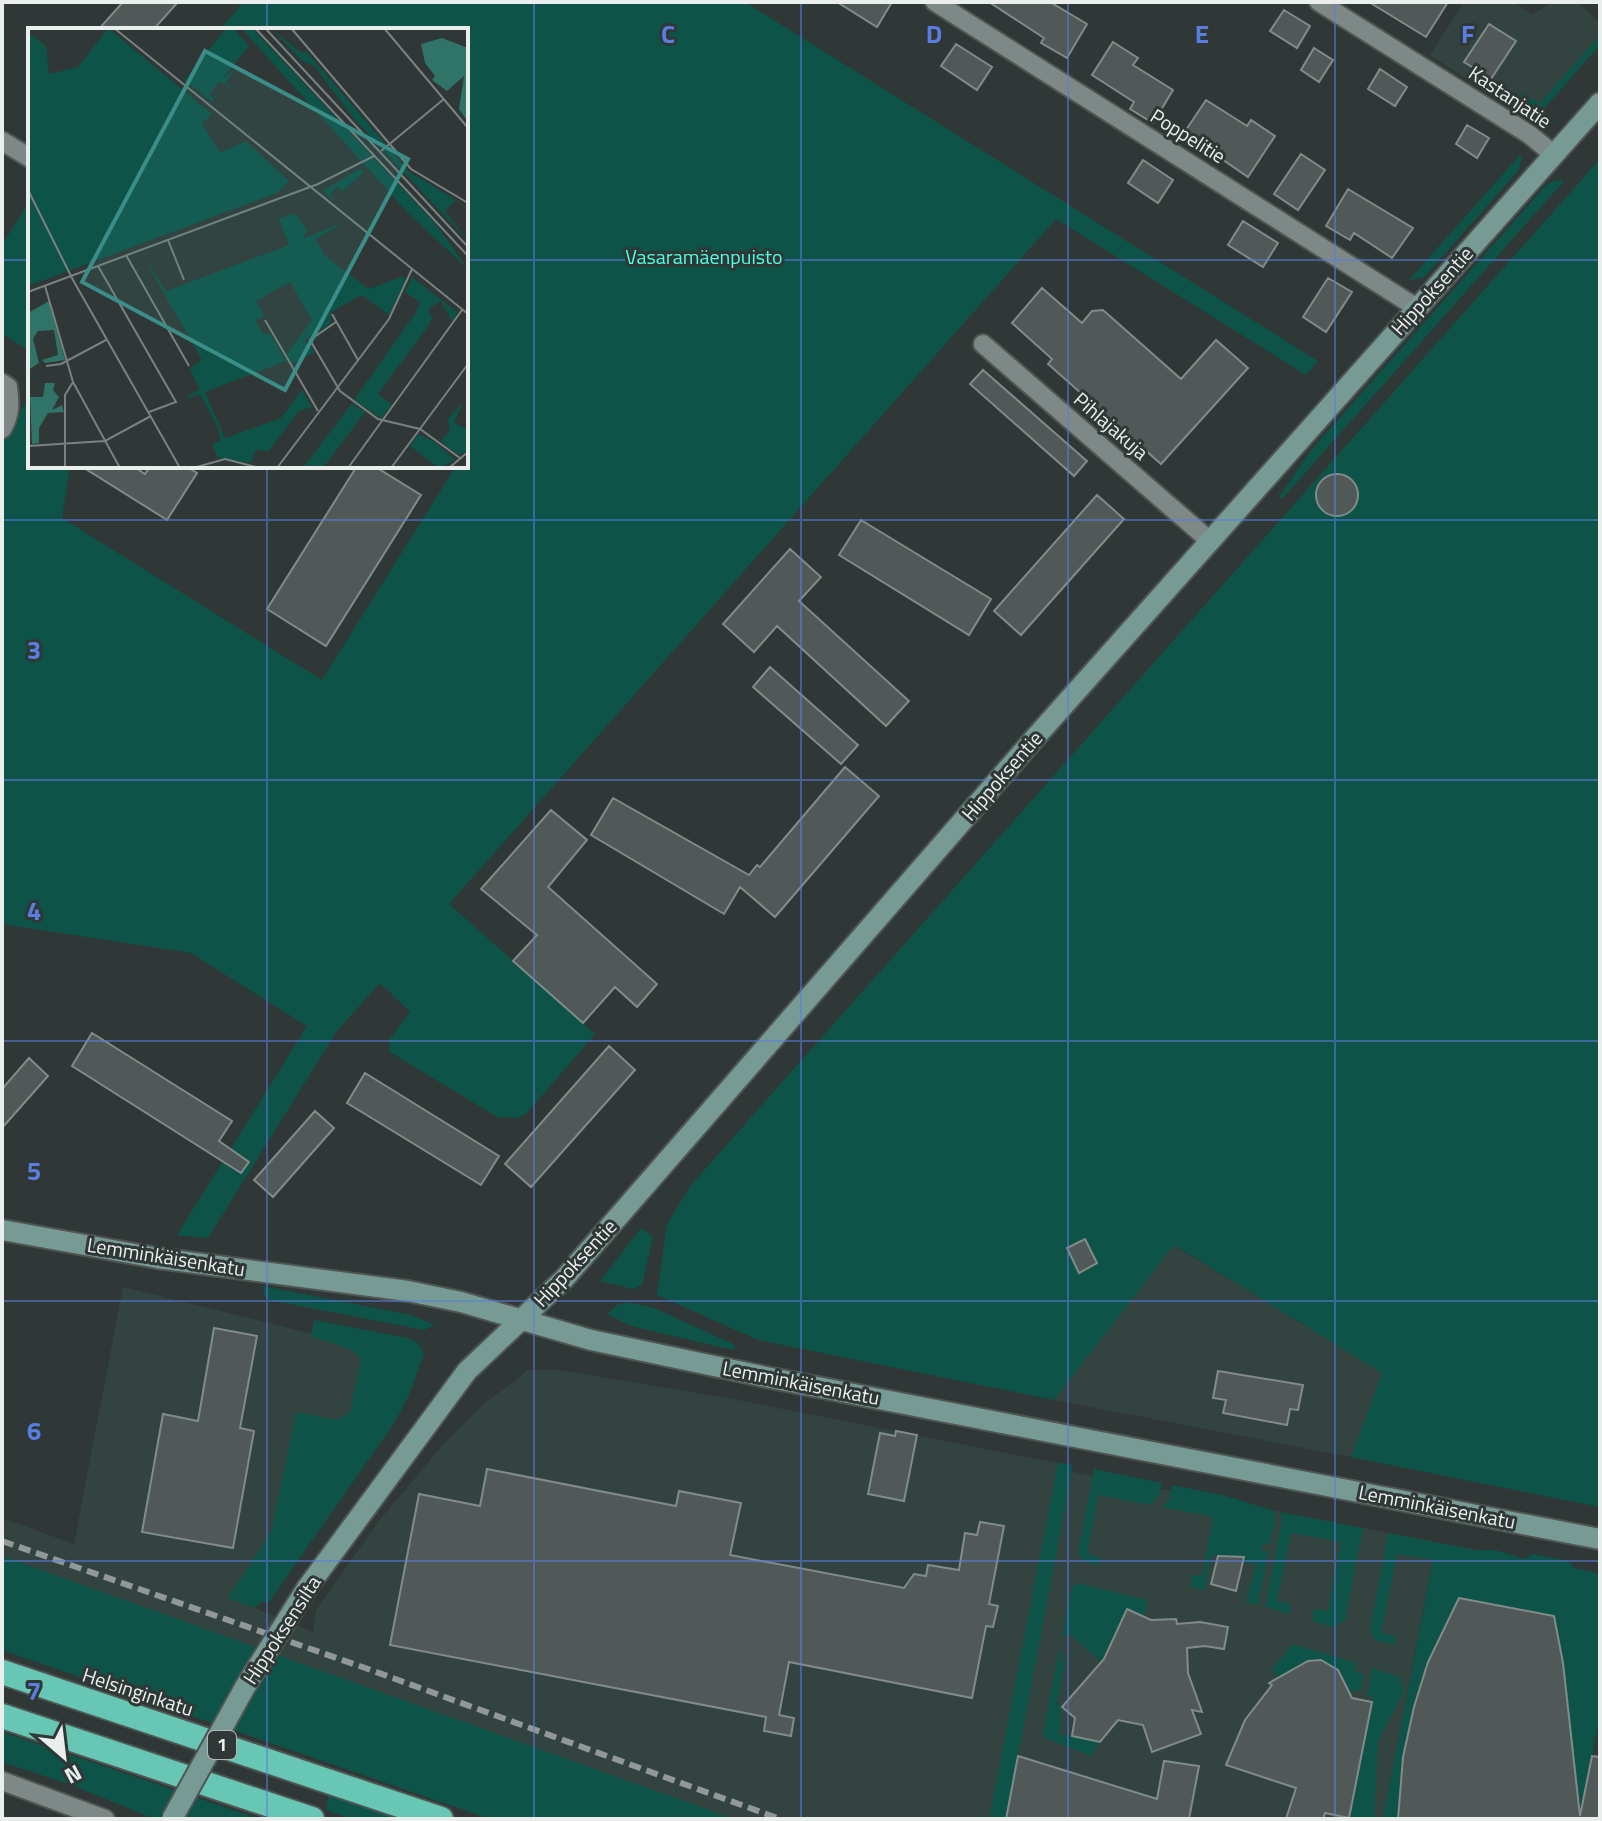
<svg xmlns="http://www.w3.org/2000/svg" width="1602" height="1821" font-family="'Titillium Web',sans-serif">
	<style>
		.built { fill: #334440 }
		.green { fill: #0e5348 }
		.building { fill: #505957; stroke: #818b89; stroke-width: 2 }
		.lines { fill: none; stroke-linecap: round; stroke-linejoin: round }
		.street-casing { stroke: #4e5553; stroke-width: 22 }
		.secondary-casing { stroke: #4e5553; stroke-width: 24 }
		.highway-casing { stroke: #4e5553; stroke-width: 28 }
		.street { stroke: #7e8886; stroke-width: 18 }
		.secondary { stroke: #779b94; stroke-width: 20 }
		.highway { stroke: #68c6b4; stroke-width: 24 }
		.rail { stroke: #919897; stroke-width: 6; stroke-dasharray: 12 6; stroke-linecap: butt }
		.secondary-bridge-casing { stroke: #4e5553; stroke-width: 24; stroke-linecap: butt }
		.secondary-bridge { stroke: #779b94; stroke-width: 20 }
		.grid { fill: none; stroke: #5a7edf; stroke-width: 2; stroke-opacity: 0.55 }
		.labels { text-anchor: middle; stroke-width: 6; stroke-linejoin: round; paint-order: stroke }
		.shield { fill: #2f3836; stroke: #b2b8b7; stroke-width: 2 }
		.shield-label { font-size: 18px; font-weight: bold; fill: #eaefee }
		.street-label { font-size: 20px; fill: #eaefee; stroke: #2f3836 }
		.park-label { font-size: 20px; fill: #4affe2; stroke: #2f3836 }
		.inset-road { fill: none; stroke: #7a8180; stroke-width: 2 }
		.view { fill: #3b8e88; fill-opacity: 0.15; stroke: #3b8e88; stroke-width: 4 }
		.inset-edge { fill: none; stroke: #eaefee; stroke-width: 4 }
		.grid-label { font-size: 26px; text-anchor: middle; font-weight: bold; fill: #5a7edf; stroke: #2f3836; stroke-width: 6; stroke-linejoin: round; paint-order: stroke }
	</style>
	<rect width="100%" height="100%" fill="#2f3836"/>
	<path class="built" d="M1464,2h49l20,13 19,-13h25l23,21v12l-60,69 -18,-10 -11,12 3,5 -84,-56z
		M1173,1245l209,128 -31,84 -297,-57z
		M123,1287l245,61 -15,76 -124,174 84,34 3,-22 62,-88 64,-76 45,-45 31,-22 9,-9h31l180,30 320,63v6l378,73 -53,277h-649l-732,-263v-38l72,26z"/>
	<path class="green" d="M244,2h501l573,359 -12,14 -250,-156 -607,685 146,130 -69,80 -9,4 -20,-1 -107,-65 -2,-11 22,-29 -30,-29 -43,48 -129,207 -31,-3 130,-209 -116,-73 -189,-29v-481l28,-48v71h40l-8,52 260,162 134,-214h10l2,-19 -2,-2v-415h-247z
		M1600,35v10l-67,76 -22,-15 1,-10 10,-2 18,9z
		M1520,155l2,2 -4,14 -90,102 -6,5 -13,2z
		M1600,159v1348l-249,-50 31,-84 -208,-128 -120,155 -296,-60 -101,-45 10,-71 24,-39z
		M1556,180l8,1 -282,318 -3,-2 32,-47 235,-265z
		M30,200v152l-28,-19v-88z
		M641,1228l12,9 -11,48 -9,4 -33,-8z
		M263,1286l148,29 24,10 -11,5 -155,-30 -5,-5z
		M627,1302l27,6 81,37 -2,5 -102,-24 -24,-12 10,-9z
		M314,1320l94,18 9,4 7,12 -15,41 -14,27 -126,180h-8l-6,6 -26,-9v-3l42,-63 25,-121 41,8 13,-8 11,-53 -7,-8 -43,-15z
		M1058,1463l15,2 -67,354h-17z
		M1094,1469l68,14 -3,13 -9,9 -52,-10 -11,59 15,4 -4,7 -15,-4 -5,-8z
		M1172,1485l51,10 51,16 1,9 -5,25 -7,-2 -2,7 8,2 -11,53 -12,-3 10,-38 -13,-2v-5l-32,-1 -6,34 -15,-3 2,-12 10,1 11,-59 -51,-10 7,-7z
		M1280,1512l83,16 -18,92 -12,7 -20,-6v-12l15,2 13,-69 -50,-9 -14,68 14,3 -1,10 -25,-7 17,-87z
		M1388,1533l88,17h19l29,9 9,-5 36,7 5,7 26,6v140l-20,105h-197l50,-259 -36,-6 -16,79 15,3 -2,9 -19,-5 -5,-11z
		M2,1556l732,263h-244l-488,-169z
		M1076,1583l72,17 -4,17 -17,-8 -26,53 -31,-28 -4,3 -4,-2 10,-48z
		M1292,1644l64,19 -1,8 9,4 -3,16 -12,-1c-17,-37 -39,-37 -69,-12l-8,-9z
		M1059,1650l5,4 -4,5 5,4 -8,39 5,5 -3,27 41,8 -9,14 -46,-18 -2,-6z
		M1372,1668l28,9 4,14 -26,51 -4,77 -25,-1 24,-121 -6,-2z
		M2,1732l258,87h-105l-86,-35 -67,-22z
		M329,1795l71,24h-47l-27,-9z"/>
	<path class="building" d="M123,2h55l-25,28h-55z
		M837,2h55l-15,25z
		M989,2h61l37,22 -20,34 -26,-15 3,-5z
		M1369,2h79l-22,35z
		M1284,10l26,16 -13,22 -27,-17z
		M1489,24l27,17 -25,38 -27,-17z
		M1113,42l25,16 -5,7 40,25 -20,33 -23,-14 4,-7 -42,-27z
		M956,44l36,23 -15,23 -36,-24z
		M1314,48l19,12 -14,22 -18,-12z
		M1380,69l27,18 -12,19 -27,-17z
		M1206,100l41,26 4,-6 24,16 -27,41 -64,-44z
		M1467,125l22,13 -12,20 -21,-14z
		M1301,154l24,16 -27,40 -24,-16z
		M1143,160l30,20 -15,23 -30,-20z
		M1348,189l65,39 -21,30 -38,-25 -4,7 -24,-14z
		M1243,221l35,22 -15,24 -35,-22z
		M1328,278l24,14 -26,40 -23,-15z
		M1042,288l40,35 10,-12 11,-1 78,69 35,-39 32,28 -87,96 -113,-100 4,-5 -40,-36z
		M983,370l104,91 -13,15 -104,-92z
		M81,466h52l12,8 5,-8h36l11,7 -30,47z
		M357,466h17l47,29 -95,151 -59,-37z
		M1316 495a21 21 0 1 1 42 0a21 21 0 1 1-42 0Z
		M1097,495l27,24 -103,116 -27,-24z
		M861,520l130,79 -22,36 -130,-80z
		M790,549l31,28 -22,24 110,100 -23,25 -109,-100 -23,26 -31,-28z
		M770,667l88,78 -17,19 -88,-77z
		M845,767l34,29 -104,121 -35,-30 -16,27 -133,-79 22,-37 136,77 8,-10 3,2z
		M551,810l36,30 -39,47 109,97 -20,23 -22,-20 -32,36 -70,-62 24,-26 -56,-46z
		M92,1033l140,88 -13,20 30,21 -8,11 -169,-107z
		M609,1046l26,24 -104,117 -26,-23z
		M29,1058l19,18 -46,52v-39z
		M365,1073l134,83 -18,29 -134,-82z
		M315,1111l19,17 -61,69 -19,-17z
		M1085,1239l12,24 -18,10 -12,-25z
		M214,1328l43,8 -17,92 14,3 -21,117 -91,-16 21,-118 35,7z
		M1218,1371l85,14 -5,25 -8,-1 -3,16 -64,-12 3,-13 -13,-2z
		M896,1431l21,4 -13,66 -36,-7 12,-61 15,3z
		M487,1469l189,37 3,-15 62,12 -11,52 174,33 10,-14 12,2 2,-11 31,5 6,-37 12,2 3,-13 24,4 -15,78 9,2 -5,21 -7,-1 -14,72 -183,-36 -10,53 15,3 -3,18 -27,-5 2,-14 -376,-72 29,-151 61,12z
		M1218,1556l26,1 -8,34 -25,-7z
		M1459,1598l95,18 9,47 17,153 12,-60 8,1v62h-202l5,-62 11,-50 14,-45z
		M1127,1609l24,11 25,-1 1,5 23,-2 28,5 -4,22 -19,-3 -18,2 1,25 14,39 -10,-2 9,24 -49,18 -9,-27 -25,-5 -18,22 -28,-6 3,-18 -13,-11 42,-48z
		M1321,1660l17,10 14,28 20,4 -23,116 -24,-5 -2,6h-37l10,-31 -70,-23 19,-45 27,-35 -3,-2 39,-22z
		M1018,1756l139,43 7,-38 35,5 -10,53h-183z"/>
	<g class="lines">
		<defs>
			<path id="street" d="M935,2l482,306
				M1319,2l211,133 23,19
				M2,141l28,17
				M983,344l227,197
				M2,383l6,4c2,16 3,27 -6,42
				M2,1781l103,38"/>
			<path id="secondary" d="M2,1230l155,28 251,33 53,11 130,38 175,37 834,162
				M408,1451l59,-80 97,-92 469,-539 567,-637"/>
			<path id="highway" d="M2,1672l439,147
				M2,1716l310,103"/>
		</defs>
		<use href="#street" class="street-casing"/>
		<use href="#secondary" class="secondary-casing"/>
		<use href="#highway" class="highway-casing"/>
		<use href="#street" class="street"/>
		<use href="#secondary" class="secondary"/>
		<use href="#highway" class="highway"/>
		<path class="rail" d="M2,1541l366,128 412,150"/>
		<defs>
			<path id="secondary-bridge" d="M172,1819l73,-132 62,-99 101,-137"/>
		</defs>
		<use href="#secondary-bridge" class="secondary-bridge-casing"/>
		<use href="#secondary-bridge" class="secondary-bridge"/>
	</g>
	<path class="grid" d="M267,2v28M534,2v1817M801,2v1817M1068,2v1817M1335,2v1817M2,260h28M466,260h1134M267,466v1353M2,520h1598M2,780h1598M2,1041h1598M2,1301h1598M2,1561h1598"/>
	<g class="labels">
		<rect class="shield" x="208" y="1731" width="28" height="28" rx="6"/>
		<g class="shield-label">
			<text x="222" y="1751">1</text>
		</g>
		<g class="street-label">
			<text transform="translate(1510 97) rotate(34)" y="7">Kastanjatie</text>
			<text transform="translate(1188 136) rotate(32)" y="7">Poppelitie</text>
			<text transform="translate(1432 291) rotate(-48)" y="7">Hippoksentie</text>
			<text transform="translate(1111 426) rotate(41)" y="7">Pihlajakuja</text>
			<text transform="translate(1002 776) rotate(-49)" y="7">Hippoksentie</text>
			<text transform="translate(166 1257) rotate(9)" y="7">Lemminkäisenkatu</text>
			<text transform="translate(575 1263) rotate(-47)" y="7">Hippoksentie</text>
			<text transform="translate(801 1383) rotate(11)" y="7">Lemminkäisenkatu</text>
			<text transform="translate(1437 1507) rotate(11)" y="7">Lemminkäisenkatu</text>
			<text transform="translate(282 1630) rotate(-57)" y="7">Hippoksensilta</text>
			<text transform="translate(138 1692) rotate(18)" y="7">Helsinginkatu</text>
		</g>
		<g class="park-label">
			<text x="704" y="264">Vasaramäenpuisto</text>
		</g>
	</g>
	<g transform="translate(28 28)">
		<rect width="440" height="440" fill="#2f3836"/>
		<path d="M80,0l104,86 -10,9 18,30 26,-12 43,40 -12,12 -249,93v-254l18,14 3,28 29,-7zM198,0h7l16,18 -27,33 15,-11 -11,14 10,10 -16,-11 -11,14 4,3 8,-9 -9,13 -27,-22zM213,0h11l182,194 34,47 -59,-55zM243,0l29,24h7l102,120 47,28 -11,11 23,30 -112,-120 -42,-55 -12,-5zM331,141l5,3 -21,19 -7,-4 -5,6 3,8 -11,-10zM266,185l13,17 -4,9 43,-18 -30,18 9,17 44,33 34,-13 2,6 -16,33 -27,-20 -31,17 -1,12 -26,16 11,12 -21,11 3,6 -11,-14 26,-35 -22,-38 -34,19 8,15 -8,5 7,13 7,-1 16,28 -81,31 20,46 56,-20 21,-28 10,17 -13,4 -31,41 -12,-3 -5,14 -33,-5 -6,-14 8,-3 -1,-11 -19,-36 -17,6 16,-11 -9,-21 12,-8 -60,-105 24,36 123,-46 -10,-26zM384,249l45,35 -4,10 -12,-21 -13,8 4,9 -5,10 -49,66 14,11 -11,13 -27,-18 62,-88 4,-10 -15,-10zM435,374l-9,21 14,7v20l-10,5 -17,-14 9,-11 -2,-11zM324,375l13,9 -42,56h-20zM390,406l17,8 20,18 -16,8 -29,-22z" fill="#0e5348"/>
		<path d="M414,10l26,10v74l-9,-13 5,-33 -17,15 -15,-11 3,-4 -10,-13 -4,-19zM21,273l16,59 -20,3 -3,-3 16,-5 -4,-25 -16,1 -5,8 6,24 -11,7v-57zM17,355h10l-2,7 6,7 -7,13 10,-5 2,7 -16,1 -9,15v15l-7,1 -2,-47h13z" fill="#307367"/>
		<path class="inset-road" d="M86,0l354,286M227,0l213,228M237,0l203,219M263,0l120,141 57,34M356,0l84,100M353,123l63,-52M0,162l45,90 107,188M140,212l16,40M98,227l63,111M70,238l78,136 -27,10M17,258l28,96 -8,13v73M0,264l290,-108 56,-28M304,286l26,46M237,292l53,91M308,294l-26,18 30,51 38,28 42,10 40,29M18,338l15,-2 45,-24M45,354l47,86M0,418l77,-5 46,-25M165,440l32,-9 35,9M249,440l112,-149 23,-50M320,440l114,-158M363,440l77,-104M421,440l19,-16"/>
		<path class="view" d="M177,23l203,108 -123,231 -203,-108z"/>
		<rect width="440" height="440" class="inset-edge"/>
	</g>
	<g class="grid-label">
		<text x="668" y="43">C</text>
		<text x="934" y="43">D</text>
		<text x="1202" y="43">E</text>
		<text x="1468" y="43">F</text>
		<text x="34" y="659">3</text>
		<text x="34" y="920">4</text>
		<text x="34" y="1180">5</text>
		<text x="34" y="1440">6</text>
		<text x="34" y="1700">7</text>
	</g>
	<rect width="1602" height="1821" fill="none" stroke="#eaefee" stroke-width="8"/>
	<g transform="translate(64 1757) rotate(152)" stroke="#2f3836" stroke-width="6" paint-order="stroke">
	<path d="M0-6L14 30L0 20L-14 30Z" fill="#eaefee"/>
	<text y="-12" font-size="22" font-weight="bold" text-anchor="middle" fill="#eaefee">N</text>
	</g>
</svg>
